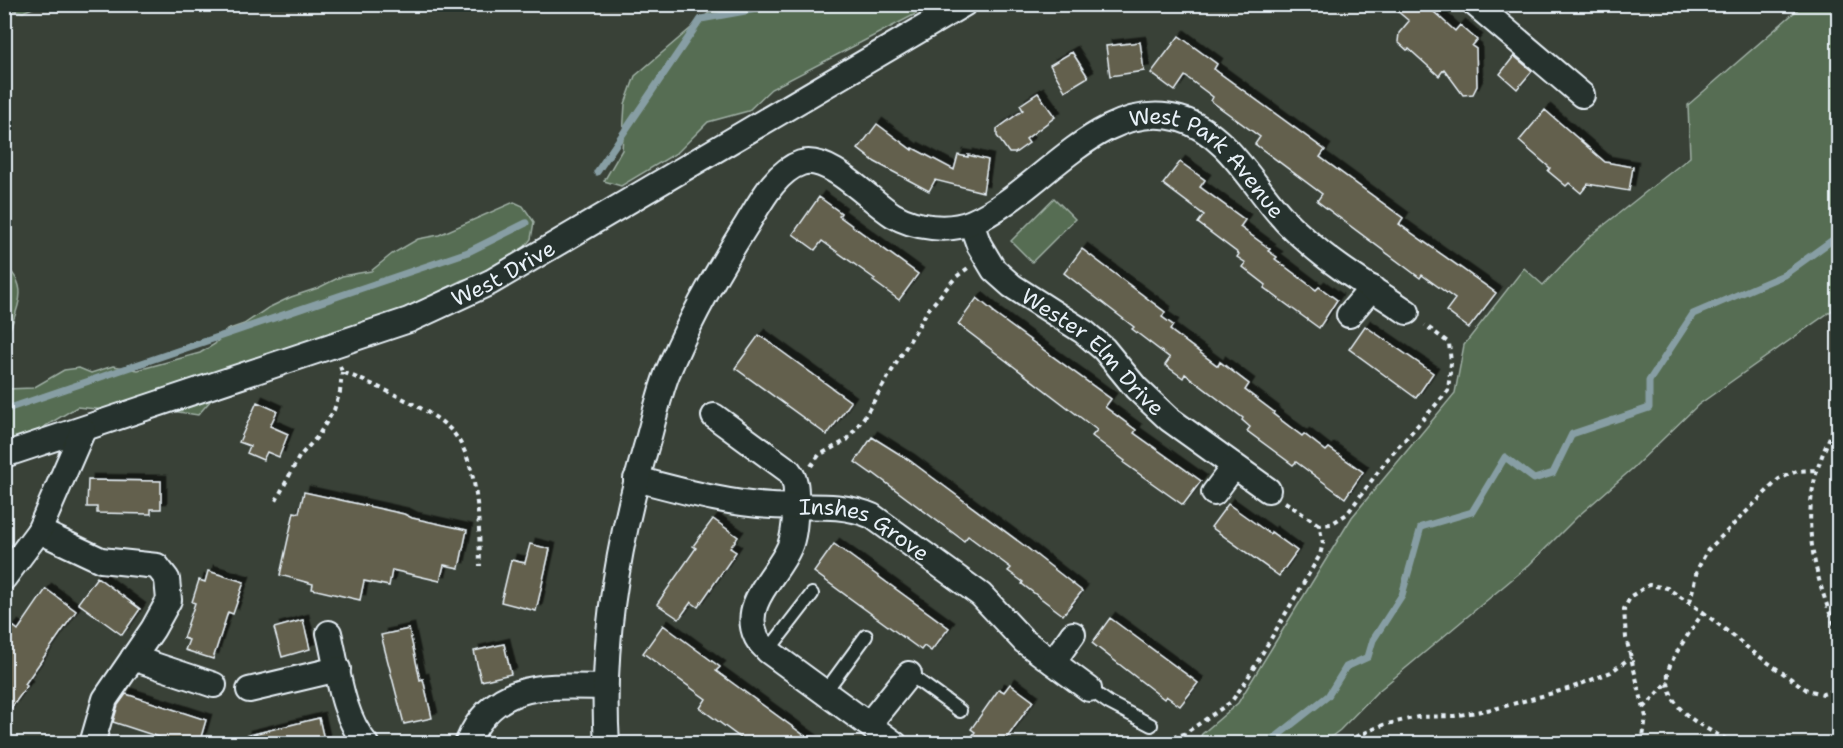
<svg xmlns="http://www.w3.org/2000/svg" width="1843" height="748" font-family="'Shantell Sans',sans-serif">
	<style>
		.green { fill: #566d52; stroke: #9fafa5; stroke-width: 1.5 }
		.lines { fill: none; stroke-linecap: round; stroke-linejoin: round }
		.stream { stroke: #879ea4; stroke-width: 7 }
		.building { fill: #64614e; stroke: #e8f1f8; stroke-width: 1.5; filter: url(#shadow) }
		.service-casing { stroke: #e8f1f8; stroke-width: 16 }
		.minor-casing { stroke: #e8f1f8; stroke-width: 28 }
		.path { stroke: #e8f1f8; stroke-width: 4; stroke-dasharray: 4.5 4.5; stroke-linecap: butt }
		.service { stroke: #26332d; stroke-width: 12 }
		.minor { stroke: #26332d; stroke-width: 24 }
		.labels { text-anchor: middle; stroke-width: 4.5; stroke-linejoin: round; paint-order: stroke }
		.street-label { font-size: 22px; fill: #e8f1f8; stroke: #26332d }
	</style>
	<defs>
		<filter id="shadow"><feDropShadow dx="5.5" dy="-5.5" stdDeviation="0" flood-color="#0009"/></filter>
	</defs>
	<rect width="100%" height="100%" fill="#394137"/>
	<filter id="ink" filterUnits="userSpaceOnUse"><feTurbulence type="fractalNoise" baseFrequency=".0167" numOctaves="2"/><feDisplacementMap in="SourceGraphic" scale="12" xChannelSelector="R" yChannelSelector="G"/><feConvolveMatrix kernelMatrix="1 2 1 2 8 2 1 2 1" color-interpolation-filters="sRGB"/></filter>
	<g filter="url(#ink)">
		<path class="green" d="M5,4h35v1l-17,7 -18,-4z
			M718,5v-1l215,1 -162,84 -23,22 -40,11 -30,30 -57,34 -17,-5 18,-31 3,-46 10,-28z
			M1803,5h35v301l-140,99 -66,64 -55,48 -48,48 -153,128 -36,37 -17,13h-126l5,-9 36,-31 114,-186 103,-124 9,-48 60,-77 19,17 46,-48 101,-80 -2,-52z
			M1054,198l21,21 -43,43 -21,-21z
			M514,202l9,4 11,16 -3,17 -13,16 -34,19 -22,6 -70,35 -165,58 -16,27 -13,15 -39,-6 -53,1 -29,-3 -40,24 -8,8 -24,9 1,-59 27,-1 31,-18 15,-2 12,5 22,-7 25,4 62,-17 15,-9 12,-14 17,-6 24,-16 23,-11 27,-9 24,-12 29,-5 21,-17 26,-15 21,-4z
			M5,266c24,19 14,39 5,63l-5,3z"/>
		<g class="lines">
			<path class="stream" d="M597,172l104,-153 84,-15
				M4,410l464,-158 58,-29
				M1267,744l61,-48 18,-29 22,-10 5,-17 29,-45 19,-68 51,-15 33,-55 29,22 19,-6 19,-39 77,-26v-27l44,-67 91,-39 54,-39"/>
		</g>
		<path class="building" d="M1389,4h36l30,27 5,-6 17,15 -5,6 4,3 1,37 -4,8 -10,1 -19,-26 -5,7 -30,-27 -2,1 -9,-8 1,-9 10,-12z
			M1179,36l38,28 -3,5 111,81 -5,7 83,61 -4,6 97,69 -27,35 -23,-17 9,-12 -33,-24 -2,3 -103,-77 5,-7 -67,-50 5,-7 -49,-36 2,-4 -28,-21 -10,15 -24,-18z
			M1140,42l4,29 -34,5 -4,-30z
			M1072,52l16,25 -23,14 -15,-26z
			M1514,56l18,15 -15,18 -17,-15z
			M1038,93l17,24 -29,22 3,4 -14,10h-6l-12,-17v-7l26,-19 -3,-5z
			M1545,110l60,52 28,5 -4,24 -41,-7 -7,9 -12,-10 -3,3 -18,-15 2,-3 -31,-27z
			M877,124l35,26 1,-2 41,22 4,-15 10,2v-2l20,5 -5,32 -48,-12 -6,11 -54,-29 -17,-13z
			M1180,162l25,18 -5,7 45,33 -5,7 30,22 -2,2 9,6 -2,2 41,31 3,-3 18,13 -18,28 -55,-40 2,-3 -23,-18 3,-4 -9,-6 2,-3 -41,-31 6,-8 -41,-31z
			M819,197l22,16 -2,3 79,58 -19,26 -26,-19 2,-2 -53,-38 -7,9 -22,-16z
			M1082,249l83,63 -3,5 11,8 -3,5 48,36 2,-4 29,22 -4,6 29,22 -1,2 29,22 2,-2 22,17 3,-3 34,24 -18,26 -49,-36 -3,3 -46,-34 3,-4 -8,-7 1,-2 -58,-44 -2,4 -18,-13 5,-7 -38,-29 2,-2 -70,-54z
			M977,298l17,14 -1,1 118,86 -6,8 31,23 -2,3 67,48 -18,24 -59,-42 1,-2 -33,-25 5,-6 -139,-106z
			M1365,326l68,47 -17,25 -67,-49z
			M759,335l92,67 -24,33 -92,-67z
			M257,402l20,9 -7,15 18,8 -9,23 -12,-5 -4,8 -16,-7 3,-7 -11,-4z
			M872,437l37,23 117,87 56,44 -19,24 -41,-31 1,-2 -15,-11 3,-3 -43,-32 -4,5 -91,-68 -1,1 -17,-12z
			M88,480l73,1v28h-10v5l-54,-1v-6h-10z
			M304,492l100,22 8,4 55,12 -8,38 -15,-3 -4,16 -48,-11 -3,16 -25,-5 -4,19 -48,-11 1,-5 -33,-9 14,-63 5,1z
			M1228,504l42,30 1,-2 26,19 -18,25 -68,-49z
			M713,519l25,18 -8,11 6,4 -38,55 -7,-5 -12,17 -22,-15 39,-56 -3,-2z
			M530,544l20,5 -14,62 -35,-9 10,-42 14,3z
			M834,544l115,84 -18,23 -7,-5 -3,4 -107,-78z
			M208,571l36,11 -11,32 -5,-2 -15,47 -28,-9 4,-10 -6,-2 12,-35 -3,-1 7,-22 6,2z
			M97,577l43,32 -18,26 -44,-32z
			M46,589l30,22 -51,73 2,2 -23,32v-80l9,-12 5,4z
			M1110,618l88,65 -18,23 -14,-10 -2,3 -72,-56z
			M303,620l7,29 -28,8 -8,-29z
			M663,625l57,42 -4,4 100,73h-67l-49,-36 6,-9 -63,-46z
			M409,629l11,51 3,-1 9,39 -28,6 -23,-89z
			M504,644l7,30 -30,7 -7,-30z
			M1010,684l23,17 -20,28 -10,15h-36l8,-12 -4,-3 28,-40 5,3z
			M126,694l80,26 -7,24h-19l-67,-22 5,-17z
			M319,718l6,26h-79l-1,-8z"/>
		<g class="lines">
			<defs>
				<path id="service" d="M768,651l44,-57
					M909,674l51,37
					M1089,689l20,14 42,22
					M825,692l41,-56"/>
				<g id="minor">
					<path d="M1475,4l107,91"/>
					<path id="s1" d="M971,223l8,22 15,25 18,16 72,46 20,17 32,39 33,31 99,71"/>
					<path d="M1349,315l23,-27"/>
					<path d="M714,416l75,55c8,10 7,19 7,31 -1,15 -1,33 -7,46 -12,28 -48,55 -33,88 2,6 8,10 12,15l127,93"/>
					<path id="s2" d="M4,455l405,-135 82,-38 473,-278"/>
					<path id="s3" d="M636,479c44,11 91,25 136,27 34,2 68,-4 100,10l109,79 43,46 65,48"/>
					<path d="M1214,493l20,-27"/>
					<path d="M39,531l62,29 56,6 10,13 2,21 -16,29 -48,70 -13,45"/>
					<path d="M4,578l35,-47 44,-101"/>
					<path d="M329,633c9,36 12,81 37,111"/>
					<path d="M133,658l81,27"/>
					<path d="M1053,662l20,-28"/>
					<path d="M249,690l89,-21"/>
					<path d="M869,724l40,-50"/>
					<path d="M467,744c26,-64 80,-58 138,-57"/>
					<path id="s4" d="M607,744c-7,-103 12,-206 41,-304 6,-22 11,-45 19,-66 21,-51 48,-99 77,-145 14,-22 30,-57 57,-66 28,-9 69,38 92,52 22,13 56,17 79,7 67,-28 128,-126 208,-103 46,13 72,65 102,98 7,9 16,16 25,24 28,26 68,49 100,71"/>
				</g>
			</defs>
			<use href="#service" class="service-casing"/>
			<use href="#minor" class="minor-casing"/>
			<path class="path" d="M340,366l2,6c29,11 87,36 108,57 30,31 29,97 30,137
				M1838,421c-5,7 -8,16 -12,25 -29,66 -14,124 12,188
				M811,466l8,-11 28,-15 18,-24 63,-106 28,-33 12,-9
				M276,501l23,-44 19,-21 16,-26 6,-18 2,-20
				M1285,502l34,23
				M1690,602l7,-32 10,-19 72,-72 18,-8 21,-1
				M1703,612l50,40 54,38 16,4 10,-3 5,-5
				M1644,708l25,-27
				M1155,740l5,1 24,-7 47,-32 15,-21 74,-126 3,-12 -4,-18 12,-1 16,-10 39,-53 62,-70 3,-28 -2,-20 -24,-18
				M1339,744l44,-19 35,-8 36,-1 44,-8 73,-20 40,-16 20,-15
				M1642,744l4,-27 -20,-79 -2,-29 7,-13 18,-11 18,3 36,24c-8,14 -34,47 -35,61 -3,40 39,55 67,71"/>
			<use href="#service" class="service"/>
			<use href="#minor" class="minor"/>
		</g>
	</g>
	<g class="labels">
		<g class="street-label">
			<text dy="8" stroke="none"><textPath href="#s4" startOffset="1106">West Park Avenue</textPath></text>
			<text dy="8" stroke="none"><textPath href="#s2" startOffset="532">West Drive</textPath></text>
			<text dy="8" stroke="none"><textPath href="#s1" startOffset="182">Wester Elm Drive</textPath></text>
			<text dy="8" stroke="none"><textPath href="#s3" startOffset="237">Inshes Grove</textPath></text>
		</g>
	</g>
	<rect width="1843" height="748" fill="none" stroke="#26332d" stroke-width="24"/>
	<rect x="12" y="12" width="1819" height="724" fill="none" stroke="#e8f1f8" stroke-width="2" filter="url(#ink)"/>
</svg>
